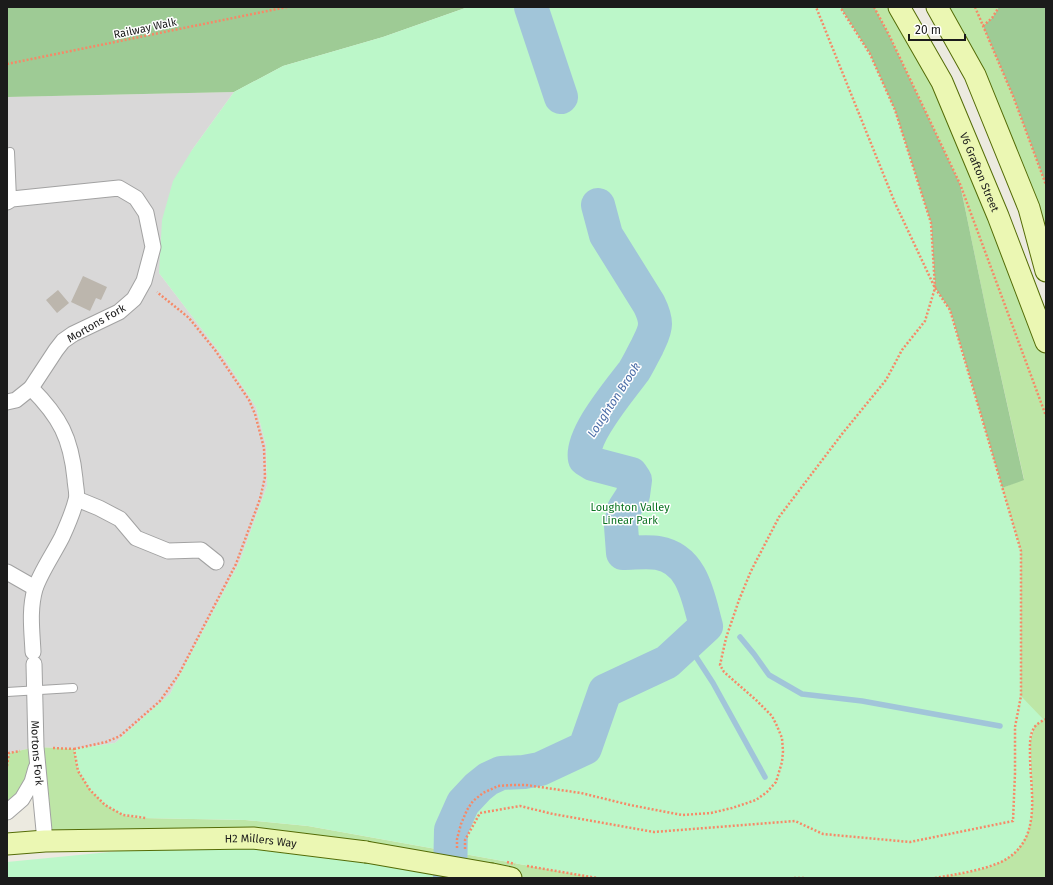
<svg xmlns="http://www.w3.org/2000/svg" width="1053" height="885" font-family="'Fira Sans',sans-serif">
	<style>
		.residential { fill: #d9d8d8 }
		.grass { fill: #bde6a6 }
		.forest { fill: #9ecb95 }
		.park { fill: #bcf7c9 }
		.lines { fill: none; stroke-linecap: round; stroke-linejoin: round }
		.stream { stroke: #a1c5d9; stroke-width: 5.5 }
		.river { stroke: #a1c5d9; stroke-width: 34 }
		.building { fill: #bcb6ad }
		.lane-casing { stroke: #a2a2a2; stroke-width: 10 }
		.street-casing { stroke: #a2a2a2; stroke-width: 17 }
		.secondary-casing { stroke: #546c07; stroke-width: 23 }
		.path { stroke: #f68967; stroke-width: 2.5; stroke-dasharray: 2 2; stroke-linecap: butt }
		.lane { stroke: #fff; stroke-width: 8 }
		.street { stroke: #fff; stroke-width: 15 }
		.secondary { stroke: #ebf7b3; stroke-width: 21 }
		.secondary-bridge-casing { stroke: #546c07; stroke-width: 23; stroke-linecap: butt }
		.path-bridge { stroke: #f68967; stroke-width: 2.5; stroke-dasharray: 2 2; stroke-linecap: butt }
		.secondary-bridge { stroke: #ebf7b3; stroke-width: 21 }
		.labels { text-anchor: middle; stroke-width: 3; stroke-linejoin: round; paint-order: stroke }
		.street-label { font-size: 11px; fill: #1b1b1b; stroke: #fff }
		.park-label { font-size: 11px; fill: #0d7423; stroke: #fff }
		.water-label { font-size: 12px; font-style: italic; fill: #4b6da7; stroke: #fff }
	</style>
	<rect width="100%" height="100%" fill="#eceae0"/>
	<path class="residential" d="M234,92l-42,58 -33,123 65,85 32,49 10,38 1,41 -27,75 -70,133 -55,49 -41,6 -38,-2 -27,6 -2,13v-669z"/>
	<path class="grass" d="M874,7h25l147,335v536h-111l43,-8 24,-9 30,-65 -2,-55 4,-14 -13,-31v-145l-19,-63 22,-9 -37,-165 -27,-130 -71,-149z
		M937,7h62l-7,11 -9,8 30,70 33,89v86z
		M36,747l38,2 4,22 45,44 18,3 104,2 63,6 289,52h-86l-466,-37 -7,-76 -31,47v-46l2,-13z"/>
	<path class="forest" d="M7,7h461l-85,30 -100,29 -49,26 -227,5z
		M840,7h34l15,28 71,149 27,130 37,166 -22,8 -52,-178 -15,-22 -4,-65 -61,-169z
		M999,7h47v178l-33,-89 -30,-70 9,-8z"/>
	<path class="park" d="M468,7h372l30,47 25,56 36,113 4,65 15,22 71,241v145l23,24c-3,2 -8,4 -10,7 -5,7 -4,19 -4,27 0,38 14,87 -29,108 -20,10 -44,12 -66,16h-338l-289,-52 -63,-6 -104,-2 -18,-3 -18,-10 -15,-15 -12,-19 -4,-22 41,-6 55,-49 70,-133 27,-75 -1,-41 -10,-38 -32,-49 -65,-85 3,-53 11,-39 19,-31 42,-58 49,-26 100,-29z
		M253,838l258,40h-504v-16z"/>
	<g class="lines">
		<path class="stream" d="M740,637l14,17 15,21 33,19 60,7 138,25
			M687,643l26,40 52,94"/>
		<path class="river" d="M531,7l30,90
			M450,878l1,-48 12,-27 15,-16 10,-8 13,-6 23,-1 16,-3 45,-21 20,-57 62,-29 39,-36c-8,-29 -13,-67 -48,-73 -11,-2 -24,0 -35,0l-2,-27 3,-17 9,-14 2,-15 -4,-6 -38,-10 -8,-5c-5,-23 35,-69 49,-88 5,-8 9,-17 13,-24 3,-7 8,-15 8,-23 0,-7 -3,-14 -6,-20l-43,-69 -8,-30"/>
	</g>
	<path class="building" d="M83,276l24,11 -6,13 -5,-2 -6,13 -19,-9z
		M58,290l11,13 -12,10 -11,-13z"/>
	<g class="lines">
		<defs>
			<path id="lane" d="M10,152l2,47
				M7,692l66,-4"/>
			<g id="street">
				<path d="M7,202l5,-3 107,-11 17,10 10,15 7,34 -9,34 -10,18 -15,13 -46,22 -10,7 -7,9 -25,38 -15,12 -9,2"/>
				<path d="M31,388c29,29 40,50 44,91 0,6 3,15 1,21 -3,12 -9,26 -14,37 -8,16 -22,36 -27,52 -6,21 -3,42 -2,63"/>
				<path d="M77,499l22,9 21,11 16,19 32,13 33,-1 15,12"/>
				<path d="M7,572l28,16"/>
				<path id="s1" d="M34,664l2,83 9,94"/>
				<path d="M7,812l15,-13 10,-17 4,-14"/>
			</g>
			<g id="secondary">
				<path id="s2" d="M899,7l43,75 56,134 48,126"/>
				<path d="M937,7l38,68 54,133 17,63"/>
				<path id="s3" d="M7,844l38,-3 208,-3 113,14"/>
				<path d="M492,874l19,4"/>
			</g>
		</defs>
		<use href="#lane" class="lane-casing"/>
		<use href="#street" class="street-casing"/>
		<use href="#secondary" class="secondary-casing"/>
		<path class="path" d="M874,7l15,28 71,149 86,232
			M975,7l38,89 33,89
			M983,26l9,-8 7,-11
			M7,64l280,-57
			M53,748l21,1 4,22 12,19 15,15 18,10 23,3
			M74,749l32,-7 14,-6 40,-35 19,-27 57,-110 24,-65 5,-22 -1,-29 -9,-34 -6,-14 -34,-50 -26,-32 -32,-26
			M7,766l2,-13 11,-2
			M457,848v-9l4,-15 6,-14 6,-9 10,-8 15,-7 14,-1h14l55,8 49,12 52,10 29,-2 21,-5 24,-8 11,-8 9,-10 6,-20 1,-11 -1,-13 -5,-12 -5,-10 -16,-16 -32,-28 -4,-7 6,-27 13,-38 12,-29 28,-54 63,-83 44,-54 16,-30 23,-29 10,-33 -4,-65 -36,-113 -25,-56 -30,-47
			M465,849v-9l15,-27 40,-7 33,8 101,18 141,-11 28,13 87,8 103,-21 2,-48v-46l6,-31v-145l-71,-241 -15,-22 -40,-85 -79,-196
			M527,866l70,12
			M794,878h11
			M935,878c22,-4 45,-7 66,-16 43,-21 29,-69 29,-107 0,-9 -1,-19 4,-27 2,-4 8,-7 12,-9"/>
		<use href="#lane" class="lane"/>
		<use href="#street" class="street"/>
		<use href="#secondary" class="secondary"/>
		<defs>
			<path id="secondary-bridge" d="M366,852l126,22"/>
		</defs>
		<use href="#secondary-bridge" class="secondary-bridge-casing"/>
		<path class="path-bridge" d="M507,862l8,2"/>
		<use href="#secondary-bridge" class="secondary-bridge"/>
	</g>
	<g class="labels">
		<g class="street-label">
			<text transform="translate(145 28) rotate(-12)" y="4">Railway Walk</text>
			<text dy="4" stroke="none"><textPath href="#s2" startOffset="184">V6 Grafton Street</textPath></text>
			<text transform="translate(96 323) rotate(-30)" y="4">Mortons Fork</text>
			<text dy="4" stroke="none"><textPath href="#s1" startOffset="89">Mortons Fork</textPath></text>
			<text dy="4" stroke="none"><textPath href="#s3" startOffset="254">H2 Millers Way</textPath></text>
		</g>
		<g class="park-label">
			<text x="630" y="511">Loughton Valley<tspan x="630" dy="13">Linear Park</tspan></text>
		</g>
		<g class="water-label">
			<text transform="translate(614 400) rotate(-57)" y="4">Loughton Brook</text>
		</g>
	</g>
	<rect width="1053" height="885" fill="none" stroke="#1b1b1b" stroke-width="16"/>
	<path d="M909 34v6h56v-6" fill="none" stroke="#1b1b1b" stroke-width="2"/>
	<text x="915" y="34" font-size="12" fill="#1b1b1b" stroke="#ffffff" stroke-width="3" paint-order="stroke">20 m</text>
</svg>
